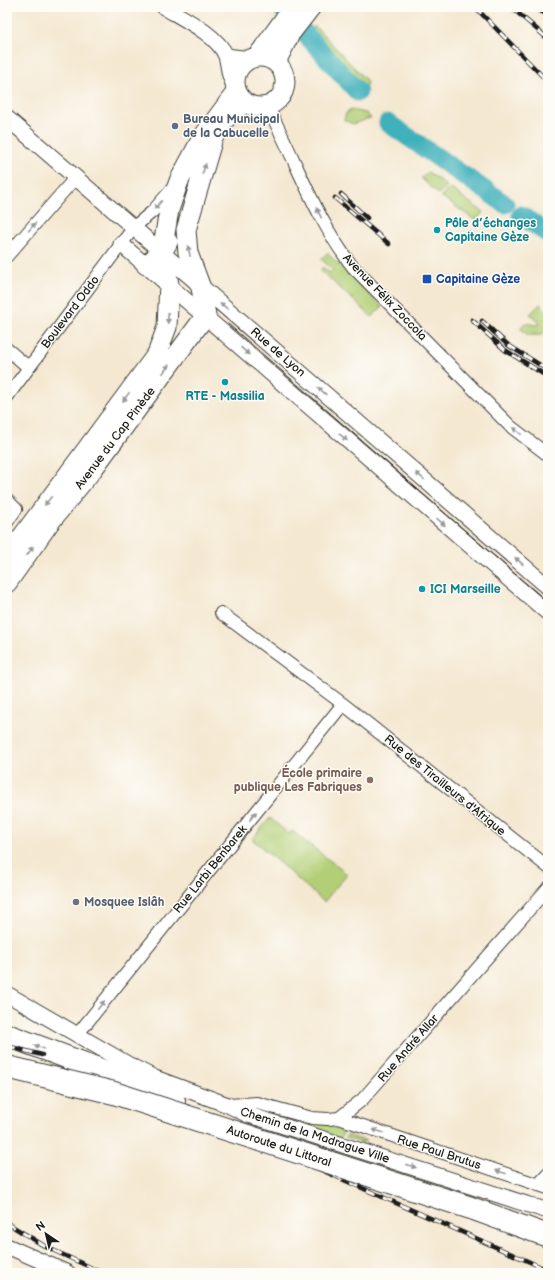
<svg xmlns="http://www.w3.org/2000/svg" width="555" height="1280" font-family="'Balsamiq Sans',sans-serif">
	<style>
		.green { fill: #b2cf76; stroke: #677649 }
		.lines { fill: none; stroke-linecap: round; stroke-linejoin: round }
		.river { stroke: #41b0bb; stroke-width: 19 }
		.minor-casing { stroke: #3c3b37; stroke-width: 14 }
		.tertiary-casing { stroke: #3c3b37; stroke-width: 17 }
		.primary-casing { stroke: #3c3b37; stroke-width: 21 }
		.motorway-casing { stroke: #3c3b37; stroke-width: 24 }
		.minor { stroke: #fff; stroke-width: 12 }
		.tertiary { stroke: #fff; stroke-width: 15 }
		.primary { stroke: #fff; stroke-width: 19 }
		.motorway { stroke: #fff; stroke-width: 22 }
		.tram { stroke: #1c1c1c; stroke-width: 1 }
		.rail-casing { stroke: #1c1c1c; stroke-width: 4.5 }
		.rail { stroke: #fdfcf7; stroke-width: 3; stroke-dasharray: 9; stroke-linecap: butt }
		.motorway-bridge-casing { stroke: #3c3b37; stroke-width: 24; stroke-linecap: butt }
		.motorway-bridge { stroke: #fff; stroke-width: 22 }
		.oneway { fill: #999 }
		.service-dot { fill: #5c6f8a; stroke: #fdfcf7; stroke-width: 1.5 }
		.culture-dot { fill: #0f9aa8; stroke: #fdfcf7; stroke-width: 1.5 }
		.transit-dot { fill: #1a4fb4; stroke: #fdfcf7; stroke-width: 1.5 }
		.education-dot { fill: #8d6e63; stroke: #fdfcf7; stroke-width: 1.5 }
		.worship-dot { fill: #6b7280; stroke: #fdfcf7; stroke-width: 1.5 }
		.labels { text-anchor: middle; stroke-width: 3; stroke-linejoin: round; paint-order: stroke }
		.service-label { font-size: 12px; font-weight: bold; fill: #4e5e75; stroke: #fdfcf7; text-anchor: start }
		.culture-label { font-size: 12px; font-weight: bold; fill: #0d838f; stroke: #fdfcf7; text-anchor: start }
		.transit-label { font-size: 12px; font-weight: bold; fill: #164399; stroke: #fdfcf7; text-anchor: start }
		.street-label { font-size: 12px; fill: #1c1c1c; stroke: #fdfcf7 }
		.education-label { font-size: 12px; font-weight: bold; fill: #785e54; stroke: #fdfcf7; text-anchor: end }
		.worship-label { font-size: 12px; font-weight: bold; fill: #5b616d; stroke: #fdfcf7; text-anchor: start }
	</style>
	<rect width="100%" height="100%" fill="#fdfcf7"/>
	<filter id="ink" filterUnits="userSpaceOnUse"><feTurbulence type="fractalNoise" baseFrequency=".025" numOctaves="2"/><feDisplacementMap in="SourceGraphic" scale="8" xChannelSelector="R" yChannelSelector="G"/><feConvolveMatrix kernelMatrix="1 2 1 2 8 2 1 2 1" color-interpolation-filters="sRGB"/></filter>
	<filter id="wash" filterUnits="userSpaceOnUse"><feTurbulence type="fractalNoise" baseFrequency=".012" numOctaves="4" result="noise"/><feDisplacementMap in="SourceGraphic" scale="16" xChannelSelector="R" yChannelSelector="G"/><feGaussianBlur stdDeviation="0.9" result="paint"/><feColorMatrix in="noise" values="0 0 0 0 0 0 0 0 0 0 0 0 0 0 0 0 0 1.4 0 .05"/><feComposite in="paint" operator="in"/></filter>
	<g filter="url(#wash)">
		<rect width="100%" height="100%" fill="#f4e8d1"/>
		<path class="green" d="M315,26l50,53 2,4 -3,6 -52,-59z
			M351,110l15,3 5,5 -18,6 -9,-4 2,-7z
			M428,172l19,14 -9,8 -17,-16z
			M450,188l33,24 -7,9 -35,-25z
			M327,253l55,54 -10,10 -52,-47 3,-3 7,6 3,-3 -12,-11z
			M540,304l8,9v15l-7,7h-13l-8,-7 5,-5 12,2 3,-2 -10,-9z
			M270,818l19,16 3,-3 55,43 -23,28 -72,-63z
			M261,1111h8l60,13 14,1 -2,7 2,1 -3,7z
			M347,1135l19,6 -4,2 -17,-5z"/>
		<g class="lines">
			<path class="river" d="M281,7l77,85
				M388,123l117,81
				M521,215l27,19"/>
		</g>
	</g>
	<g filter="url(#ink)">
		<g class="lines">
			<defs>
				<path id="minor" d="M267,106c29,53 48,113 86,161l157,159 38,29
					M7,256l69,-79
					M7,349l21,18
					M7,397l127,-170 18,-15 21,-24
					M7,500l9,9 -9,13
					M221,613l122,91 205,163
					M77,1035l266,-331
					M230,1105l27,-2 55,15 16,1 11,-1 23,-18 186,-212
					M339,1118l209,70
					M538,1185l10,-11"/>
				<path id="tertiary" d="M164,7c18,11 54,28 62,49 4,14 1,18 10,32
					M226,56l24,3
					M7,118l541,469
					M121,244l427,369
					M7,994l124,72 24,12 73,27 18,9 302,97
					M7,1246l61,27"/>
				<path id="primary" d="M235 82a25 25 0 1 1 50 0a25 25 0 1 1-50 0Z
					M257,57l36,-50
					M276,62l14,-28 21,-27
					M146,265l16,-13 6,-10
					M7,557l150,-203 10,-27 2,-43 -7,-32 7,-42 10,-29 23,-43 35,-47
					M7,583l43,-61 43,-53 113,-154 -5,-27 -13,-35 -2,-23 27,-92 11,-18 21,-18"/>
				<path id="motorway" d="M7,1035l121,45 46,21"/>
			</defs>
			<use href="#minor" class="minor-casing"/>
			<use href="#tertiary" class="tertiary-casing"/>
			<use href="#primary" class="primary-casing"/>
			<use href="#motorway" class="motorway-casing"/>
			<use href="#minor" class="minor"/>
			<use href="#tertiary" class="tertiary"/>
			<use href="#primary" class="primary"/>
			<use href="#motorway" class="motorway"/>
			<path class="tram" d="M228,324l320,279"/>
			<defs>
				<path id="rail" d="M475,7l73,75
					M511,7l37,32
					M533,7l15,8
					M341,194l26,24
					M335,198l54,46
					M472,320l33,30 43,27
					M482,321l26,24 40,25
					M7,1046l35,9
					M285,1154l263,116
					M7,1223l39,24 57,26"/>
			</defs>
			<use href="#rail" class="rail-casing"/>
			<use href="#rail" class="rail"/>
			<defs>
				<path id="motorway-bridge" d="M7,1067l107,26 357,115 77,28"/>
			</defs>
			<use href="#motorway-bridge" class="motorway-bridge-casing"/>
			<use href="#motorway-bridge" class="motorway-bridge"/>
		</g>
		<defs><path id="oneway-solid" d="M-6-.8H1V-3.2L6.5 0L1 3.2V.8H-6Z"/></defs>
		<g class="oneway">
			<use href="#oneway-solid" transform="translate(204 169) rotate(-71)"/>
			<use href="#oneway-solid" transform="translate(158 205) rotate(132)"/>
			<use href="#oneway-solid" transform="translate(319 213) rotate(-115)"/>
			<use href="#oneway-solid" transform="translate(32 227) rotate(-49)"/>
			<use href="#oneway-solid" transform="translate(189 251) rotate(-102)"/>
			<use href="#oneway-solid" transform="translate(224 306) rotate(-141)"/>
			<use href="#oneway-solid" transform="translate(168 318) rotate(92)"/>
			<use href="#oneway-solid" transform="translate(245 351) rotate(41)"/>
			<use href="#oneway-solid" transform="translate(166 369) rotate(-54)"/>
			<use href="#oneway-solid" transform="translate(322 391) rotate(-139)"/>
			<use href="#oneway-solid" transform="translate(126 397) rotate(126)"/>
			<use href="#oneway-solid" transform="translate(517 431) rotate(-142)"/>
			<use href="#oneway-solid" transform="translate(343 437) rotate(41)"/>
			<use href="#oneway-solid" transform="translate(420 476) rotate(-139)"/>
			<use href="#oneway-solid" transform="translate(48 501) rotate(128)"/>
			<use href="#oneway-solid" transform="translate(441 522) rotate(41)"/>
			<use href="#oneway-solid" transform="translate(30 551) rotate(-55)"/>
			<use href="#oneway-solid" transform="translate(519 561) rotate(-139)"/>
			<use href="#oneway-solid" transform="translate(253 816) rotate(-52)"/>
			<use href="#oneway-solid" transform="translate(101 1005) rotate(-51)"/>
			<use href="#oneway-solid" transform="translate(39 1047) rotate(-160)"/>
			<use href="#oneway-solid" transform="translate(378 1131) rotate(-162)"/>
			<use href="#oneway-solid" transform="translate(411 1166) rotate(17)"/>
			<use href="#oneway-solid" transform="translate(501 1172) rotate(-162)"/>
		</g>
	</g>
	<circle class="service-dot" cx="175" cy="126" r="4"/>
	<g class="culture-dot">
		<circle cx="437" cy="230" r="4"/>
		<circle cx="225" cy="382" r="4"/>
		<circle cx="422" cy="589" r="4"/>
	</g>
	<rect class="transit-dot" x="422" y="274" width="10" height="10" rx="2"/>
	<circle class="education-dot" cx="370" cy="780" r="4"/>
	<circle class="worship-dot" cx="76" cy="902" r="4"/>
	<g class="labels">
		<g class="service-label">
			<text x="183" y="123">Bureau Municipal<tspan x="183" dy="14">de la Cabucelle</tspan></text>
		</g>
		<g class="culture-label">
			<text x="445" y="227">Pôle d’échanges<tspan x="445" dy="14">Capitaine Gèze</tspan></text>
			<text x="225" y="400" text-anchor="middle">RTE - Massilia</text>
			<text x="430" y="593">ICI Marseille</text>
		</g>
		<g class="transit-label">
			<text x="436" y="283">Capitaine Gèze</text>
		</g>
		<g class="street-label">
			<text transform="translate(385 297) rotate(46)" y="4">Avenue Félix Zoccola</text>
			<text transform="translate(70 312) rotate(-53)" y="4">Boulevard Oddo</text>
			<text transform="translate(278 352) rotate(41)" y="4">Rue de Lyon</text>
			<text transform="translate(115 438) rotate(-53)" y="4">Avenue du Cap Pinède</text>
			<text transform="translate(445 785) rotate(39)" y="4">Rue des Tirailleurs d'Afrique</text>
			<text transform="translate(210 869) rotate(-51)" y="4">Rue Larbi Benbarek</text>
			<text transform="translate(408 1048) rotate(-49)" y="4">Rue André Allar</text>
			<text transform="translate(315 1135) rotate(18)" y="4">Chemin de la Madrague Ville</text>
			<text transform="translate(279 1146) rotate(18)" y="4">Autoroute du Littoral</text>
			<text transform="translate(439 1152) rotate(18)" y="4">Rue Paul Brutus</text>
		</g>
		<g class="education-label">
			<text x="362" y="777">École primaire<tspan x="362" dy="14">publique Les Fabriques</tspan></text>
		</g>
		<g class="worship-label">
			<text x="84" y="906">Mosquee Islâh</text>
		</g>
	</g>
	<rect width="555" height="1280" fill="none" stroke="#fdfcf7" stroke-width="24"/>
	<g transform="translate(46 1234) rotate(325)" stroke="#fdfcf7" stroke-width="3" paint-order="stroke">
	<path d="M0-3L7 15L0 10L-7 15Z" fill="#1c1c1c"/>
	<text y="-6" font-size="11" font-weight="bold" text-anchor="middle" fill="#1c1c1c">N</text>
	</g>
</svg>
